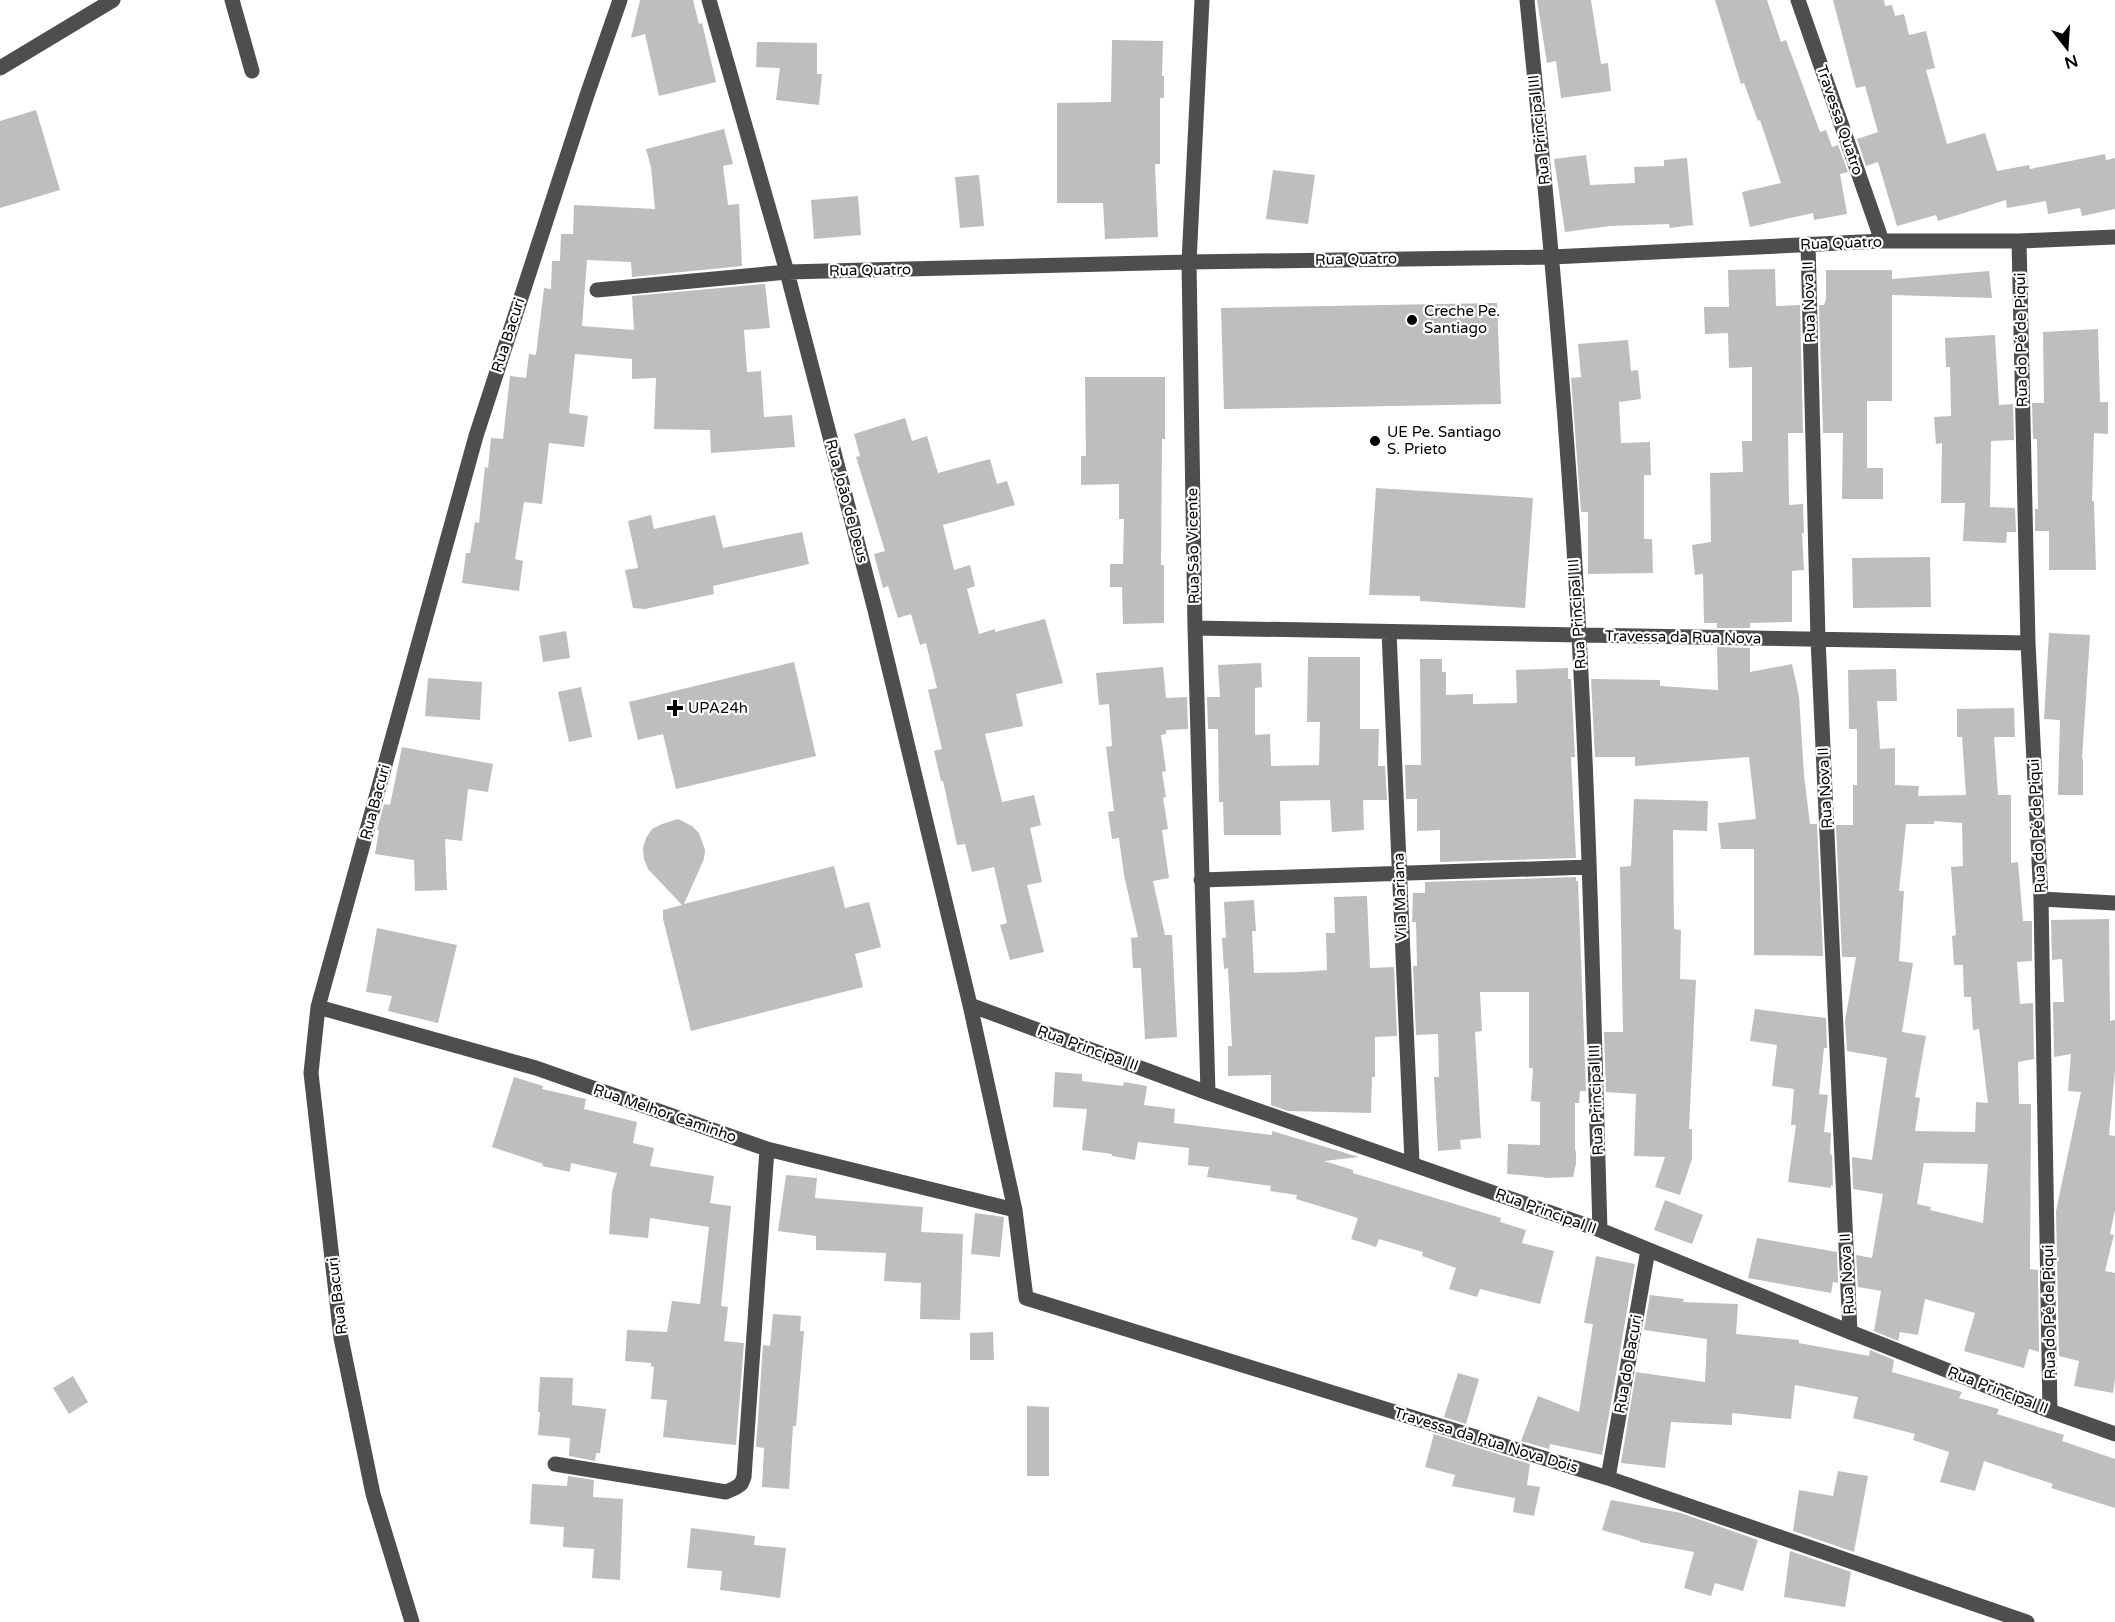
<svg xmlns="http://www.w3.org/2000/svg" width="2115" height="1622" font-family="'Varela Round',sans-serif">
	<style>
		.building { fill: #bebebe; fill-rule: evenodd }
		.lines { fill: none; stroke-linecap: round; stroke-linejoin: round }
		.minor { stroke: #4e4e4e; stroke-width: 15 }
		.poi-dot { fill: #000; stroke: #fff; stroke-width: 2 }
		.labels { text-anchor: middle; stroke-width: 4.5; stroke-linejoin: round; paint-order: stroke }
		.street-label { font-size: 15px; fill: #000; stroke: #fff }
		.poi-label { font-size: 15px; fill: #000; stroke: #fff; text-anchor: start }
	</style>
	<rect width="100%" height="100%" fill="#fff"/>
	<path class="building" d="M640,0h53l6,24 3,-1 14,59 -57,14 -14,-62 -14,4z
		M1537,0h54l10,64 7,-1 3,28 -50,7 -5,-37 -9,2z
		M1715,0h52l14,42 5,-2 34,92 6,-2 6,17 6,-2 10,27 -8,2 7,40 -33,6 -1,-7 -63,14 -8,-35 39,-9 -21,-63 -2,1 -14,-38 -3,1z
		M1833,0h51l1,6 7,-1 3,11 9,-2 5,21 17,-4 9,37 -9,2 21,74 38,-11 12,38 32,-6 1,4 75,-15 1,6 9,-2v51l-33,7 -2,-8 -32,6 -2,-13 -39,7 -1,-8 -68,21 -2,-6 -39,11 -19,-64 -12,4 -9,-27 21,-7 -13,-46 -9,2z
		M1112,40l51,1 -1,35h2v22h-4v66h-5l3,73 -53,2 -2,-36h-46v-100l54,-1z
		M757,42l60,1v31h5l-3,31 -43,-5 4,-32 -24,-1z
		M36,110l24,80 -60,18v-87z
		M724,129l9,35 -10,2 5,39 11,-1 3,62 -110,11 -1,-15 -44,-2 -5,66 52,4 -2,-34 133,-12 5,44 -26,2 3,42 14,-1 3,46 28,-2 3,32 -84,6 -1,-23 -56,-1 2,-51 -24,1v-20l-57,-5 -6,59 19,3 -4,31 -35,-4 -7,61 -18,-2 -9,57 8,2 -4,30 -57,-8 4,-30h4l5,-31 4,1 6,-56 3,1 3,-30 12,1 7,-63 16,2 3,-24 7,1 8,-67 7,1 1,-28h8l1,-27h12l1,-29 81,4 -4,-42 -5,-18z
		M1586,155l4,30 45,-2 -1,-16 30,-1v-6l23,-2 6,67 -23,3 -1,-4 -59,2 -45,6 -11,-73z
		M1273,170l42,5 -7,49 -42,-5z
		M979,175l5,51 -24,2 -5,-51z
		M858,196l3,39 -47,4 -3,-39z
		M1775,269l1,37 24,-1 3,128h-15l1,72 14,-1 1,29h-2l2,37 -12,1v51l-42,1v5h-33v-5h-13l-1,-49 -8,1 -3,-30 19,-3 -1,-69 33,-1 -1,-31h10v-74l-23,1 -1,-35 -23,1 -1,-27h25l-1,-37z
		M1826,270h66v9l97,-8 3,27 -100,-3v106h-25v67h16v31h-41l1,-66h-20l-4,-128h5l2,-6z
		M1497,303l4,101 -277,5 -3,-101z
		M2098,329l2,73h8v32l-14,-1 -2,68h2l2,69h-47v-39h-14v-22h3l-1,-70h-4l-1,-36h12l-1,-71z
		M1995,335l4,70 14,-1 1,36 -23,1 -1,66 25,1 1,24h-9l-1,11 -43,-2 2,-38h-24l1,-60 -6,1 -2,-27 17,-1 -1,-49h-4l-1,-29z
		M1628,340l3,31 7,-1 3,29 -22,3 2,41 29,-1 1,33h-7v64h8l1,34 -65,1v-62h-7l-10,-134 10,-1 -3,-33z
		M1085,377h80v62h-3l-1,126h3v58l-41,1 -1,-37h-12v-23h13l1,-45h-5v-35l-38,1v-29h5z
		M905,418l7,23 15,-5 11,37 52,-14 7,25 10,-3 8,24 -72,20 11,45 16,-5 5,21 -8,3 12,45 16,-5v3l50,-13 18,64 -47,11 7,32 -38,8 17,68 32,-7 7,30 -11,3 12,54 -15,3 17,67 -34,8 -10,-35 7,-2 -13,-56 -22,5 -7,-28 -8,1 -14,-64h-2l-7,-30 8,-2 -14,-59 9,-2 -11,-45 -6,2 -9,-31 -13,4 -10,-32 -5,2 -9,-34 11,-3 -29,-94 4,-1 -6,-22z
		M1376,488l157,10 -8,110 -105,-7v-5l-51,-1z
		M651,515l3,14 61,-14 8,33 79,-16 7,32 -96,22 1,8 -69,15 -12,-1 -8,-38 13,-2 -10,-47z
		M1930,557l1,50 -78,1 -1,-50z
		M566,631l4,27 -27,4 -4,-26z
		M2049,633l41,2 -8,124h1v36h-25l2,-75 -16,-1z
		M1717,647l33,1v24l42,-8 7,32 5,79 6,49h7l6,132 -69,-1v-106h-33l-3,-26 38,-4 -7,-62 -114,9v-9h-40l-4,-78 69,1v6l58,4z
		M1308,657h52v72h19l-1,37h7l2,34h-24l1,30 -32,2 -2,-32 -50,1 1,34h-57l-1,-33h-4l-1,-73h-10l-1,-32h13l-2,-32 43,-2 1,24 -7,1v47l15,-1 1,32 48,-1 1,-43h-13z
		M1420,659h22v13h4v23l27,-1v10l44,-1 -1,-33 52,-2v11h3l4,78h-4l5,101 -136,4v-32l-23,1v-32h-11l-1,-34h16z
		M794,662l22,94 -140,33 -13,-55 -25,6 -9,-38z
		M1163,667l3,31 21,-1 1,32 -22,1v4l-5,1 5,36 -4,1 4,25 -3,1 5,31 -6,1 7,48 -16,3 12,54h7l5,102 -32,2 -4,-71h-8l-2,-30 7,-1 -14,-62 -5,-37 -7,1 -4,-27 6,-1 -8,-64 6,-1 -3,-42 -10,1 -3,-32z
		M1896,669l1,32h-20l3,48 15,-1v37l24,1 -1,10 48,-1 -4,-58h-5v-28l57,-1 1,29h-21l4,58h13v68l7,-1 5,59h9v40l-15,1 3,42 13,-1 1,56 -16,3 1,42h12l-1,165 8,1 1,82 -10,-3 -5,19 -60,-17 11,-38 -50,-14 -7,36 -18,-3 -2,9 -24,-10 7,-40 -23,-4 -2,-32 16,3 11,-64 -30,-5 -1,-32 20,3 15,-102 -40,-7 -2,-30 11,-64h-14l-6,-132h17v-40h4v-56h-8l-1,-59zM1934,821l28,2 1,43 -12,1 5,68 -4,1 2,29h9l1,32h7l2,33 6,-1 9,74 -12,-1 -1,30 -60,-1 5,-33 -5,-1 11,-61 -24,-4 11,-69 -14,-2 5,-70h-5l7,-67h28zM1924,1163l64,1 -5,59 -53,-13 1,-3 -14,-3z
		M428,678l54,4 -2,38 -55,-4z
		M581,687l11,50 -23,5 -11,-50z
		M402,747l91,17 -5,28 -20,-3 -6,52 -17,-2 2,51 -32,1 -1,-31 -39,-6 4,-24h-2l7,-26 6,1z
		M1634,799l74,2 -1,30 -34,-1 1,99 7,1 -1,49 16,1 -7,149h3v30l-12,36 -25,-8 10,-30 -31,-1 2,-62 -30,-2 -2,-60h19l-3,-165 11,-1z
		M678,819l14,7 7,7 6,17 -1,9 -20,45 150,-38 11,42 24,-6 12,45 -26,7 8,33 -172,44 -28,-112v-9l19,-5 -34,-36 -4,-10 -1,-11 3,-10 6,-9 10,-5z
		M1576,877v4h2l8,210h-6l-1,12h-4v48h1v13l-3,13 -29,1 -1,-1 -36,-3 1,-30 32,1v-43l-9,-1 2,-33h-4v-76h-49l2,39 -7,1 6,106 -21,2 1,9 -23,2 -4,-74h5l-1,-43 -22,1 -3,-69h4l-1,-44h-4l1,-29h12v-11z
		M1367,896l3,72 24,-1 3,69 -22,1v40h-3l-1,36 -83,-2 -17,-6v-30l-43,1v-30h4l-4,-78 -4,1 -2,-31h4l-2,-36 30,-2 2,31h-4l2,42 45,-1 28,-2 -1,-37h9l-1,-36z
		M2109,919l1,102 5,-1v50l-6,65 6,1v74l-5,24 4,1 -9,36 10,2v106l-2,14 -39,-7 5,-25 -20,-5 -3,-145 25,-119 -13,-1 3,-37 -17,3 -1,-55h11l-2,-43 -10,1 -1,-40z
		M377,928l80,17 -19,78 -50,-12 4,-15 -26,-4z
		M1755,1009l71,9 1,30h-3l-5,46 9,1 -4,37 7,1 -1,21 2,1 1,31 -2,-1v3l-43,-6 8,-57h-5l3,-36 -22,-3 5,-41 -27,-4z
		M1055,1072l27,2v7l41,5 1,-4 23,4 -3,19 31,4 -1,14 98,12v-4l87,26 -35,4 29,9v3l148,45 -1,4 26,8 -4,13 32,8 -14,53 -60,-15 -3,8 -28,-8 7,-21 -34,-12 1,-4 -44,-13 -3,8 -25,-8 7,-21 -62,-19 1,-4 -27,-4 1,-5 -64,-9 2,-10 -21,-2 1,-17 -51,-6 -3,18 -23,-4v-2l-30,-4 5,-41 -34,-2z
		M514,1077l29,9 -1,3 44,10 -2,10 53,13 -4,21 21,5 -4,18 64,10 -4,27 21,3 -10,100 7,1 -4,34 20,2 -8,102 -73,-8 4,-37 -16,-1 3,-32 -3,-1v-3l-26,-2 2,-31 40,2 5,-31 28,3 9,-77 -59,-9 -2,20 -39,-4 3,-42 5,-19 -46,-10 -1,9 -28,-6 1,-2 -51,-17z
		M786,1175l31,3 -2,20 108,9 -2,25 42,2 -3,86 -40,-1 1,-36 -37,-2 2,-28 -70,-3v-14l-38,-5z
		M1665,1200l38,15 -11,29 -38,-14z
		M975,1213l29,4 -4,40 -29,-3z
		M1757,1238l80,14 1,31 -5,-1 -2,11 -83,-15z
		M1596,1256l39,8 -33,191 -52,-11 -1,5 -28,-8 17,-45 41,16 14,-88 -9,-1z
		M1650,1295l34,4 -1,3 55,2 -2,30 63,6v3l70,13 1,-6 24,10 -2,12 70,20 -3,6 40,11 -2,5 67,21 -2,6 53,18v49l-64,-20 2,-4 -69,-23 -9,30 -35,-9 9,-30 -36,-12 2,-6 -62,-16 5,-21 -63,-12 -4,34 -59,-6v12l-61,-3 -6,46 -44,-5 15,-91 69,10 2,-43 -63,-9z
		M773,1314l28,2 -1,15h4l-8,95h-3l-4,63 -27,-2 2,-39 -8,-1 7,-102 7,1z
		M993,1332l1,28h-24v-27z
		M1458,1373l21,6 -13,45 -22,-7z
		M73,1376l15,26 -19,12 -16,-26z
		M540,1377l33,1 -1,27 34,4 -6,44h-4l-1,8 -26,-5 1,-18 -32,-3 2,-23h-2z
		M1027,1406l22,1v69h-22z
		M1434,1434l96,30 -3,21 13,2 -6,29 -21,-4 2,-14 -63,-12 3,-11 -30,-8z
		M1838,1471l30,5 -14,76 -61,-21 6,-41 34,6z
		M568,1476l26,4 -1,17 30,2 -3,81 -28,-2 2,-29 -31,-2 1,-20 -34,-3 2,-40 35,2z
		M1611,1500l70,13 77,27 -15,51 -28,-8 -4,13 -27,-8 10,-36 -54,-10v-1l-38,-11z
		M691,1528l64,8 -1,9 32,3 -6,50 -60,-8 2,-19 -35,-3z
		M1790,1551l61,21 -6,35 -61,-10z"/>
	<g class="lines">
		<path class="minor" d="M232,0l20,71
			M709,0l78,272 88,338 95,395 45,205 11,88 582,180 419,144
			M1202,0l-13,262 6,366 13,465
			M1527,0c21,212 41,423 52,636 11,198 15,396 21,594
			M1798,0l84,241
			M0,68l113,-68
			M2019,241l9,402 13,256 9,512
			M1808,244l10,395 32,693
			M597,290l190,-18 402,-10 363,-5 330,-16h137l96,-4
			M1195,628l833,15
			M1389,632l23,530
			M1201,880l388,-13
			M2041,899l74,4
			M970,1005l238,88 392,137 250,102 200,79 65,23
			M318,1007l218,61 231,81 248,61
			M555,1464l171,28 9,-4 6,-4 3,-7 23,-328
			M1608,1478l40,-228
			M412,1622l-39,-128 -32,-156 -30,-265 7,-66 158,-571 111,-341 33,-95"/>
	</g>
	<g class="poi-dot">
		<circle cx="1412" cy="320" r="6"/>
		<circle cx="1375" cy="441" r="6"/>
		<path d="M672 699h6v6h6v6h-6v6h-6v-6h-6v-6h6z"/>
	</g>
	<g class="labels">
		<g class="street-label">
			<text transform="translate(1840 120) rotate(71)" y="5">Travessa Quatro</text>
			<text transform="translate(1539 130) rotate(-96)" y="5">Rua Principal III</text>
			<text transform="translate(1841 243) rotate(-2)" y="5">Rua Quatro</text>
			<text transform="translate(1356 259) rotate(-1)" y="5">Rua Quatro</text>
			<text transform="translate(870 270) rotate(-1)" y="5">Rua Quatro</text>
			<text transform="translate(1809 302) rotate(-92)" y="5">Rua Nova II</text>
			<text transform="translate(508 335) rotate(-72)" y="5">Rua Bacuri</text>
			<text transform="translate(2021 340) rotate(-91)" y="5">Rua do Pé de Piqui</text>
			<text transform="translate(847 501) rotate(75)" y="5">Rua João de Deus</text>
			<text transform="translate(1193 546) rotate(-91)" y="5">Rua São Vicente</text>
			<text transform="translate(1577 614) rotate(-94)" y="5">Rua Principal III</text>
			<text transform="translate(1683 637) rotate(1)" y="5">Travessa da Rua Nova</text>
			<text transform="translate(1825 788) rotate(-93)" y="5">Rua Nova II</text>
			<text transform="translate(375 802) rotate(-75)" y="5">Rua Bacuri</text>
			<text transform="translate(2037 826) rotate(-93)" y="5">Rua do Pé de Piqui</text>
			<text transform="translate(1400 897) rotate(-92)" y="5">Vila Mariana</text>
			<text transform="translate(1088 1048) rotate(20)" y="5">Rua Principal II</text>
			<text transform="translate(1596 1100) rotate(-92)" y="5">Rua Principal III</text>
			<text transform="translate(665 1113) rotate(19)" y="5">Rua Melhor Caminho</text>
			<text transform="translate(1546 1211) rotate(20)" y="5">Rua Principal II</text>
			<text transform="translate(1847 1274) rotate(-93)" y="5">Rua Nova II</text>
			<text transform="translate(337 1296) rotate(-97)" y="5">Rua Bacuri</text>
			<text transform="translate(2049 1312) rotate(-91)" y="5">Rua do Pé de Piqui</text>
			<text transform="translate(1628 1364) rotate(-80)" y="5">Rua do Bacuri</text>
			<text transform="translate(1998 1390) rotate(21)" y="5">Rua Principal II</text>
			<text transform="translate(1486 1440) rotate(17)" y="5">Travessa da Rua Nova Dois</text>
		</g>
		<g class="poi-label">
			<text x="1424" y="316">Creche Pe.<tspan x="1424" dy="17">Santiago</tspan></text>
			<text x="1387" y="437">UE Pe. Santiago<tspan x="1387" dy="17">S. Prieto</tspan></text>
			<text x="688" y="713">UPA24h</text>
		</g>
	</g>
	<g transform="translate(2067 48) rotate(163)" stroke="#ffffff" stroke-width="4.5" paint-order="stroke">
	<path d="M0-4.5L10 22L0 15L-10 22Z" fill="#000000"/>
	<text y="-9" font-size="16" font-weight="bold" text-anchor="middle" fill="#000000">N</text>
	</g>
</svg>
